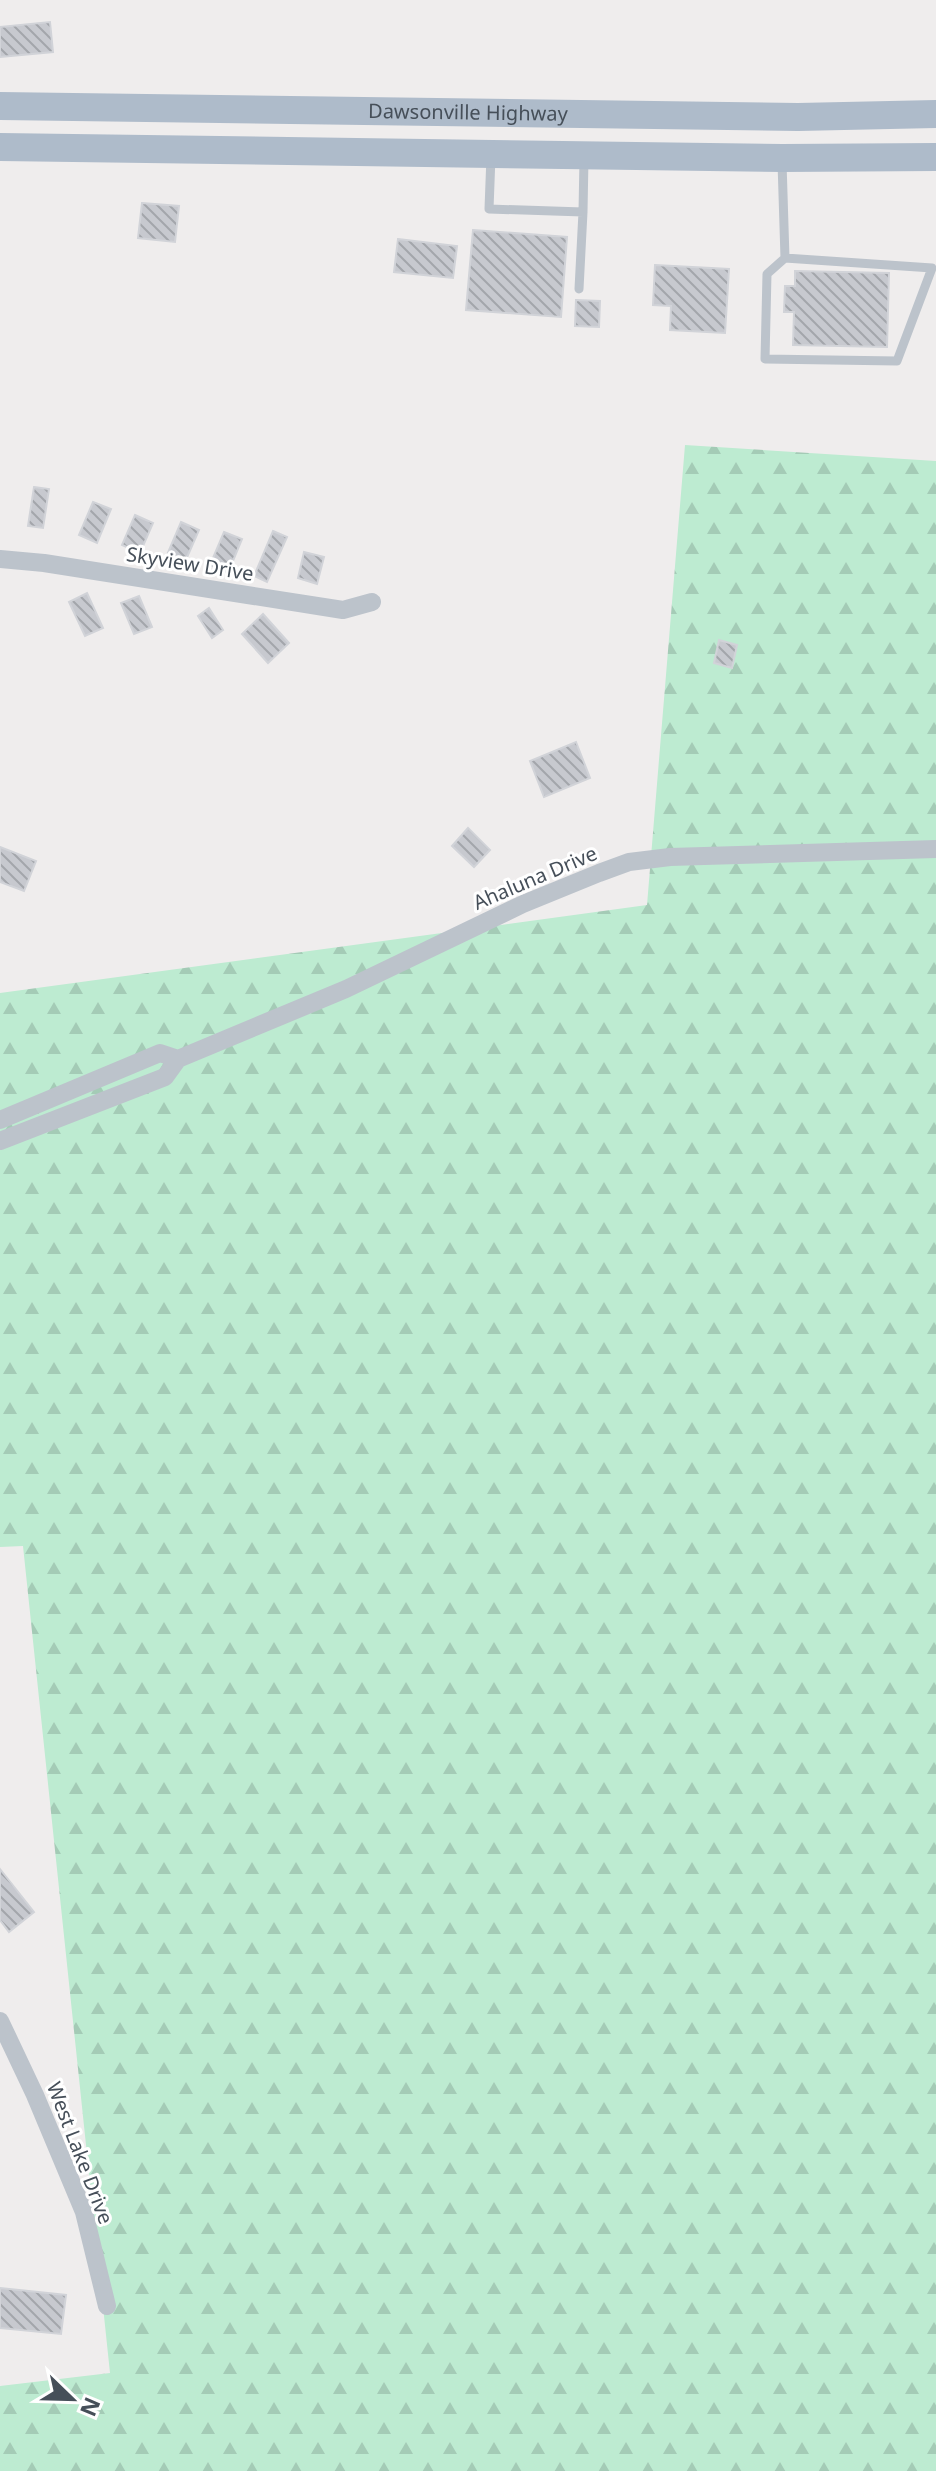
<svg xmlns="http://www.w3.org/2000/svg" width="936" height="2471" font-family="'Noto Sans',sans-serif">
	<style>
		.forest { fill: url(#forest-firs) }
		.building { fill: url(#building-back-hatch); stroke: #d1d3d8; stroke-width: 2 }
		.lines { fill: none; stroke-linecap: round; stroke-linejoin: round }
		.service { stroke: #bcc3cb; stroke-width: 9 }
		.minor { stroke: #bcc3cb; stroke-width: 18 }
		.primary { stroke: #aebbca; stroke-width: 28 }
		.labels { text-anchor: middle; stroke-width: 6; stroke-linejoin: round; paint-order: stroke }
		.street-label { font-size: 20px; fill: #464f59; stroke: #fff }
	</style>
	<defs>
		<pattern id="forest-firs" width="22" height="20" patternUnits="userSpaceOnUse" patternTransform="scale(2)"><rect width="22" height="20" fill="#bdebd1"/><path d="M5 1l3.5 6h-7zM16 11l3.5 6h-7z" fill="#a4cbb6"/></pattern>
		<pattern id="building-back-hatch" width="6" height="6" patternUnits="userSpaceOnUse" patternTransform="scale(2)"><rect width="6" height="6" fill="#c7c9cf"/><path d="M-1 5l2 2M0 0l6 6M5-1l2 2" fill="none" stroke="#a3a6ab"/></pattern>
	</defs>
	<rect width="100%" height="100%" fill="#efeded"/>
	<path class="forest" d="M685,445l251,16v2010h-936v-85l110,-13 -87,-827 -23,1v-554l647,-88z"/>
	<path class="building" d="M50,22l3,30 -53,5v-30z
		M142,203l37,3 -4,36 -37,-4z
		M473,230l94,7 -6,80 -95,-7z
		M398,239l59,7 -4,32 -59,-6z
		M655,265l74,4 -4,64 -55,-3 1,-24 -18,-1z
		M795,271l94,2 -2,74 -94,-2 1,-33h-10l1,-26h10z
		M576,300l24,1 -1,26 -24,-1z
		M34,487l15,2 -6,39 -15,-2z
		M93,502l18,7 -14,34 -18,-8z
		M135,515l18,8 -13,30 -18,-8z
		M181,522l18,8 -14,32 -18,-7z
		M273,531l14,6 -20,45 -13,-6z
		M224,532l18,7 -14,34 -18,-8z
		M304,552l20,5 -7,27 -19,-6z
		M87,593l16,35 -18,8 -16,-34z
		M139,596l13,31 -18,7 -13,-31z
		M209,608l14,22 -11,8 -14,-22z
		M263,614l26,29 -21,20 -26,-29z
		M719,640l18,5 -5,23 -18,-5z
		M576,742l14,36 -46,19 -14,-36z
		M468,828l22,22 -16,17 -22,-21z
		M0,847l36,14 -12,30 -24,-9z
		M0,1869l34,43 -25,20 -9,-12z
		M0,2288l66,7 -5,39 -61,-6z"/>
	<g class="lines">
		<path class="service" d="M491,156l-2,53 94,3 -4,77
			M782,162l3,96 -18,16 -2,85 132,2 35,-93 -147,-10
			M583,212l1,-54"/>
		<path class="minor" d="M0,559l44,4 299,47 29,-8
			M0,1120l160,-67 18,6
			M0,1141l165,-64 13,-18 168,-70 177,-85 76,-31 30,-11 41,-5 266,-8
			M0,2021l35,74 49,117 23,94"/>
		<g class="primary">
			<path id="s1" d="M0,106l798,11 138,-3"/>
			<path d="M0,147l782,11 154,-1"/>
		</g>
	</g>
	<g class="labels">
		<g class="street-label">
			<text dy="7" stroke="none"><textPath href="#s1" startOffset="468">Dawsonville Highway</textPath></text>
			<text transform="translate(190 564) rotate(9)" y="7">Skyview Drive</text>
			<text transform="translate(535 878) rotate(-23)" y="7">Ahaluna Drive</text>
			<text transform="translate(80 2153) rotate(69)" y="7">West Lake Drive</text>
		</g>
	</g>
	<g transform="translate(72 2399) rotate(113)" stroke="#ffffff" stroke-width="6" paint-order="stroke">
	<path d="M0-6L14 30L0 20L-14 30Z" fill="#464f59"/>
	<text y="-12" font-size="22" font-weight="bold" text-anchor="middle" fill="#464f59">N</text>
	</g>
</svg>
